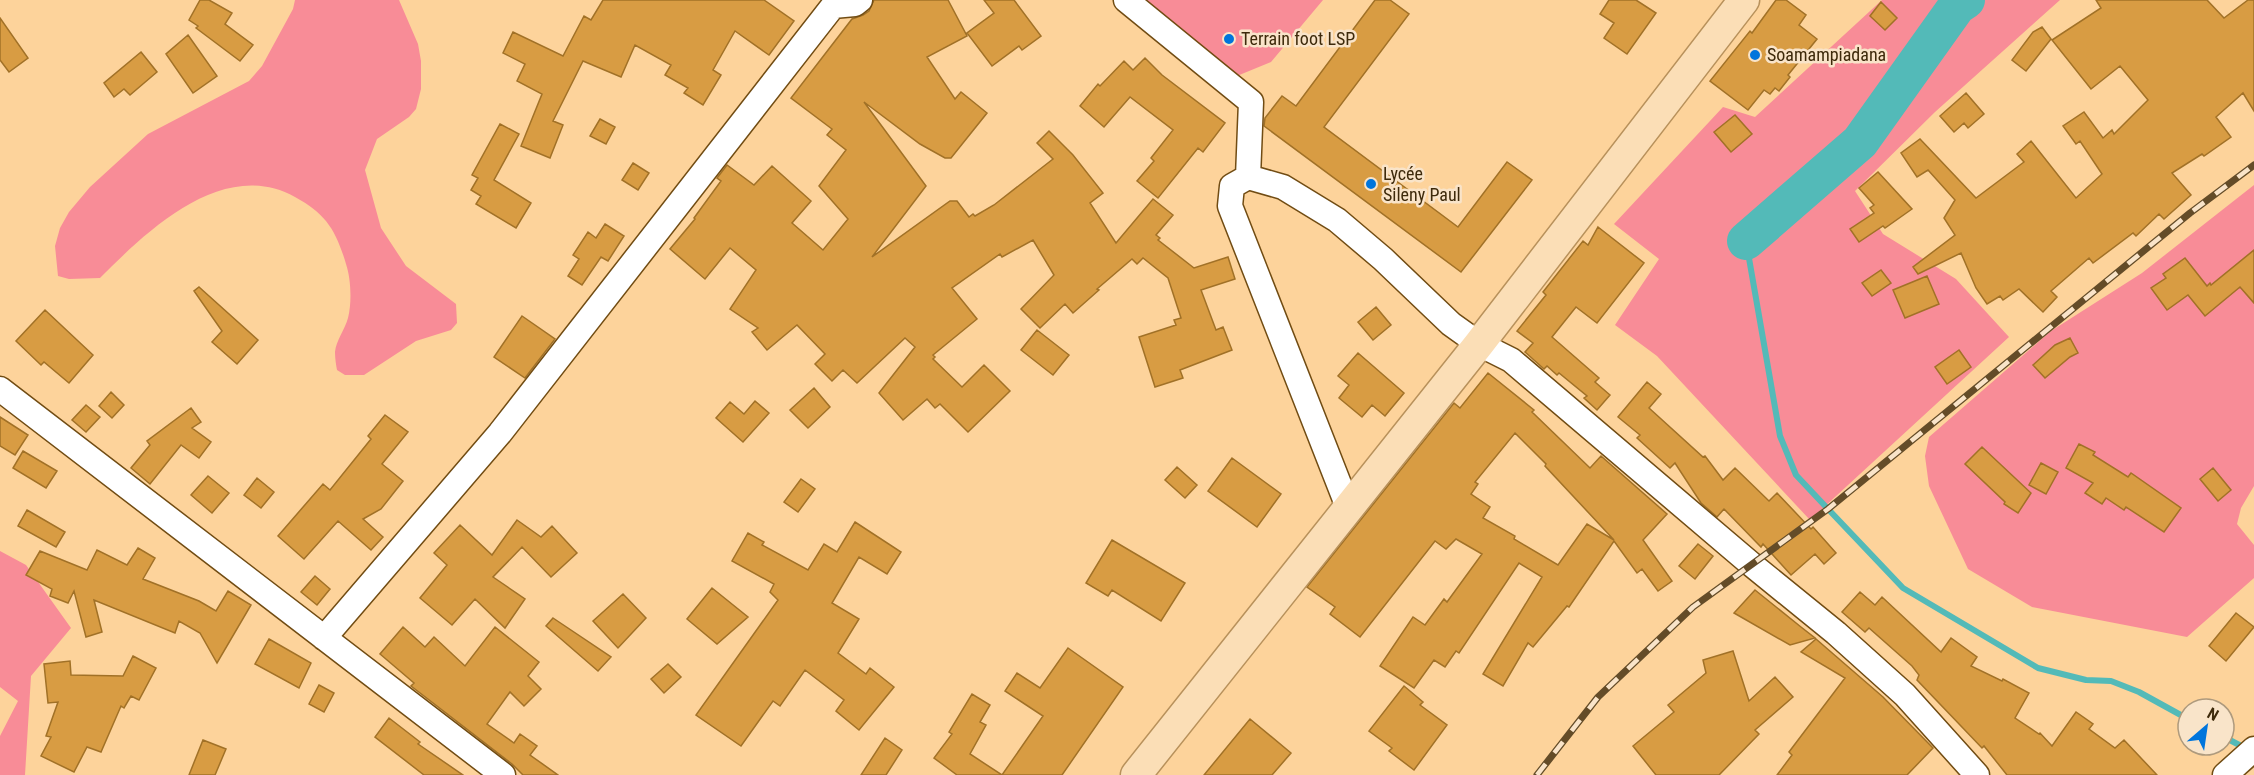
<svg xmlns="http://www.w3.org/2000/svg" width="2254" height="775" font-family="'Roboto Condensed',sans-serif">
	<style>
		.green { fill: #f88c97 }
		.lines { fill: none; stroke-linecap: round; stroke-linejoin: round }
		.stream { stroke: #53bab8; stroke-width: 6 }
		.river { stroke: #53bab8; stroke-width: 38 }
		.building { fill: #d89c43; stroke: #a17127; stroke-width: 1.5; fill-rule: evenodd }
		.minor-casing { stroke: #714c13; stroke-width: 27 }
		.major-casing { stroke: #b8915b; stroke-width: 33 }
		.minor { stroke: #fff; stroke-width: 24 }
		.major { stroke: #fbdeb6; stroke-width: 30 }
		.rail-casing { stroke: #644c28; stroke-width: 7 }
		.rail { stroke: #f9e4c9; stroke-width: 4.5; stroke-dasharray: 14; stroke-linecap: butt }
		.poi-dot { fill: #0075dc; stroke: #f9e4c9; stroke-width: 2 }
		.labels { text-anchor: middle; stroke-width: 5; stroke-linejoin: round; paint-order: stroke }
		.poi-label { font-size: 18px; fill: #3e2a0b; stroke: #f9e4c9; text-anchor: start }
	</style>
	<rect width="100%" height="100%" fill="#fdd39b"/>
	<path class="green" d="M295,0h104l19,44 3,17v28l-5,20 -7,8 -32,22 -12,31 16,58 25,38 50,38 1,19 -6,7 -35,11 -52,34h-19l-8,-5c-1,-5 -2,-12 -2,-18 1,-11 10,-23 13,-34 4,-16 3,-39 -2,-54 -10,-34 -20,-50 -51,-67 -72,-40 -148,34 -195,81l-31,1 -11,-3 -3,-30 5,-18 9,-16 21,-25 58,-53 101,-53 13,-15 31,-57z
		M1147,0h176l-52,62 -39,16 -80,-57z
		M1882,0h178l-125,112 -80,79 28,43 73,45 53,58 -199,183 -153,-164 -42,-31 44,-66 -45,-35 109,-117 32,10z
		M2254,185v301l-13,22 -4,16 17,21v33l-67,59 -155,-30 -64,-38 -39,-83 -4,-30 4,-19 122,-106 91,-58z
		M0,551l26,14 45,63 -40,48 -6,99h-25v-39l18,-35 -18,-14z"/>
	<g class="lines">
		<path class="stream" d="M1746,241l34,195 16,39 32,34 75,79 135,80 48,12 25,1 28,11 49,27
			M2224,737l23,12"/>
		<path class="river" d="M1746,241l114,-99 97,-136 9,-6"/>
	</g>
	<path class="building" d="M200,0h9l23,13 -7,11 28,21 -13,16 -44,-33 2,-2 -9,-6z
		M603,0h161l30,21 -25,34 -34,-24 -22,39 8,5 -18,30 -19,-12 4,-5 -23,-13 6,-10 -36,-20 -14,32 -38,-16 -30,60 10,4 -13,33 -29,-12 21,-52 -25,-13 8,-17 -22,-11 10,-21 50,24 21,-40 7,4z
		M874,0h74l19,36 -40,21 28,42 6,-7 26,21 -36,45h-6l-25,-14 -56,-42 62,84 -54,71 78,-56h7l12,16 4,-3 2,2 19,-11 59,-46 -16,-16 12,-12 24,24 30,38 -13,10 26,40 37,-44 20,16 -17,20 4,3 -2,2 36,28 34,-11 7,22 -34,11 15,40 7,-3 9,23 -52,20 3,8 -28,9 -16,-50 37,-12 -2,-5 7,-2 -13,-40 -25,-20 -6,6 -5,-5 -35,30 2,1 -26,23 -8,-9 -25,24 -19,-19 33,-34 -21,-35 -31,17 -2,-3 -48,34 25,31 -44,36 2,2 -2,2 29,28 22,-22 26,26 -42,41 -28,-28 -5,4 -8,-9 -24,21 -24,-27 36,-46 -10,-9 -48,45 -14,-13 -11,11 -17,-17 10,-10 -28,-29 -30,25 -15,-18 6,-4 -28,-19 26,-39 -26,-22 -25,31 -35,-30 25,-30 -1,-1 27,-37 -4,-3 10,-13 27,20 18,-19 39,35 -19,22 31,27 25,-31 -29,-33 27,-36 -19,-15 5,-6 -41,-31 61,-79 11,-4 6,-4z
		M984,0h30l27,36 -19,14 -3,-4 -27,20 -25,-33 27,-20z
		M1375,0h15l19,14 -85,113 134,100 49,-65 25,18 -71,92 -197,-146 1,-8 17,-22 14,10z
		M1609,0h27l20,13 -29,41 -23,-16 10,-15 -14,-9z
		M1776,0h10l20,15 -7,10 18,14 -29,36 2,2 -11,14 -4,-3 -5,6 -6,-4 -16,20 -38,-29 40,-50 2,2z
		M2096,0h111l17,18 24,-18h6v111l-11,-18 -27,24 15,20 -27,19 -2,-2 -30,19 19,22 -27,24 -5,-5 -23,22 -3,-3 -40,30 -4,-5 -38,33 6,6 -14,15 -24,-23 -16,11 -3,-4 -13,8 -11,-16 -15,-35 -43,21 -5,-7 42,-32 -11,-17 11,-18 -27,-30 -11,7 -16,-24 19,-14 56,59 48,-36 -7,-8 14,-13 45,57 26,-24 -22,-33 -4,3 -13,-18 21,-14 19,26 9,-8 2,4 34,-34 -28,-34 -29,23 -39,-49 49,-32z
		M1881,2l16,16 -12,12 -15,-14z
		M0,18l28,40 -19,14 -9,-12z
		M2042,27l9,12 -25,32 -14,-11 21,-28z
		M188,35l29,41 -24,17 -27,-39z
		M141,52l16,20 -27,23 -6,-6 -10,8 -10,-14z
		M1145,58l17,17 63,48 -22,29 -5,-4 -40,50 -21,-17 17,-20 -3,-3 22,-28 -43,-33 -26,30 -24,-21 18,-22 2,2 24,-25 9,9z
		M1966,93l18,21 -16,14 -4,-5 -10,9 -14,-16z
		M1735,115l17,19 -21,18 -17,-20z
		M600,119l15,8 -9,17 -16,-8z
		M500,124l19,10 -25,46 37,23 -15,25 -40,-24 5,-8 -10,-6 7,-12 -6,-3z
		M633,163l16,10 -11,17 -16,-10z
		M1878,172l34,37 -27,19 -2,-2 -24,16 -9,-13 24,-16 -4,-5 4,-3 -15,-17z
		M605,224l19,12 -16,25 -7,-4 -19,28 -14,-9 11,-17 -6,-4 15,-23 8,6z
		M1598,227l46,36 -47,60 -21,-16 -24,30 47,41 -4,4 15,13 -13,15 -13,-12 3,-2 -28,-23 -2,2 -10,-9 -3,3 -19,-17 8,-9 -16,-12 29,-36 -3,-3 40,-51 5,4z
		M2254,250v53l-14,-16 -35,29 -17,-21 -21,15 -16,-22 15,-10 -3,-4 22,-16 22,28 3,-3 1,2z
		M1881,270l10,13 -19,13 -10,-13z
		M1927,276l12,28 -34,14 -12,-28z
		M199,287l59,53 -21,24 -25,-22 10,-11 -28,-40z
		M1376,307l15,18 -18,15 -15,-18z
		M45,310l48,45 -24,28 -25,-21 -3,3 -25,-24z
		M522,316l33,23 -30,39 -31,-21z
		M1037,330l32,25 -16,20 -32,-25z
		M2070,338l8,15 -8,4 -25,21 -12,-13 22,-20z
		M1959,350l12,17 -24,17 -12,-17z
		M1358,353l46,40 -19,23 -13,-11 -10,12 -23,-19 10,-13 -11,-9z
		M1488,373l46,37 -2,2 58,56 11,-12 66,58 -24,26 29,41 -14,10 -16,-22 -5,4 -23,-32 -45,66 -2,-1 -34,41 -5,-4 -25,43 -20,-12 59,-97 -23,-14 -60,90 -3,-2 -11,16 -11,-7 -20,28 -34,-22 33,-49 12,8 19,-26 3,3 35,-48 -26,-15 -10,10 -11,-8 -75,96 -30,-23 5,-7 -28,-20 147,-184 6,5zM1515,433l31,31 -1,2 69,74 -27,-16 -29,41 -44,-26 1,-3 -32,-18 7,-11 -19,-13 7,-10 -3,-2z
		M1647,382l14,12 -12,14 54,49 2,-1 18,24 12,-12 34,33 8,-8 34,36 2,-2 23,26 -12,11 -9,-10 -24,21 -28,-31 -2,3 -37,-38 -7,8 -16,-14 -26,-40 -5,5 -33,-30 3,-3 -22,-18z
		M814,388l16,19 -22,21 -18,-18z
		M111,392l13,13 -12,13 -13,-12z
		M755,401l14,12 -26,29 -27,-24 14,-16 14,12z
		M86,405l14,12 -14,15 -14,-12z
		M191,408l10,14 -9,6 19,14 -12,16 -18,-13 -31,39 -19,-16 19,-23 -3,-4z
		M385,415l23,17 -26,32 21,17 -22,28 -18,10 20,18 -12,13 -33,-29 -34,38 -26,-23 45,-52 7,6 41,-51 -3,-3z
		M0,417l28,18 -13,20 -15,-9z
		M2079,444l16,8 -2,3 35,22 3,-4 50,35 -17,24 -38,-25 -2,3 -18,-12 -4,6 -17,-11 8,-10 -27,-15z
		M1982,447l49,46 -13,20 -14,-9 1,-2 -40,-38z
		M23,451l34,20 -11,17 -33,-20z
		M1232,458l49,36 -24,33 -49,-36z
		M2041,463l17,9 -12,22 -17,-9z
		M1177,467l20,18 -12,13 -20,-18z
		M2213,468l18,22 -13,11 -18,-22z
		M208,476l21,17 -17,20 -21,-18z
		M257,478l17,14 -13,16 -17,-13z
		M801,479l14,10 -17,23 -14,-10z
		M27,510l38,22 -9,15 -38,-21z
		M517,520l24,17 11,-11 25,27 -26,24 -29,-30 -29,30 32,22 -20,29 -30,-29 -23,26 -32,-27 27,-33 -13,-12 26,-28 32,30z
		M855,522l46,30 -14,22 -28,-17 -27,46 27,16 -21,34 28,21 4,-6 24,19 -35,43 -23,-19 8,-11 -39,-30 -25,36 -7,-5 -32,45 -45,-31 82,-115 -8,-8 4,-8 -42,-23 16,-28 16,9 -2,3 46,25 16,-26 13,8z
		M1112,540l73,43 -24,38 -49,-31 -4,6 -22,-13z
		M1698,544l15,12 -18,23 -16,-13z
		M138,548l17,10 -12,21 56,22 17,10 12,-20 23,14 -34,58 -17,-30 -21,-12 -4,12 -81,-33 8,32 -16,5 -12,-46 -6,12 -18,-7 2,-7 -26,-14 14,-24 47,19 10,-20 30,15z
		M315,576l15,13 -13,16 -16,-13z
		M712,588l36,29 -31,27 -30,-25z
		M1755,590l46,37 14,11 -25,7 -56,-32z
		M1860,592l15,13 7,-8 59,55 10,-14 26,19 -6,9 31,15 1,-2 26,14 -14,25 24,16 1,-1 12,13 24,-34 17,12 -4,5 26,19 9,-8 33,35h-150l-23,-29 -2,2 -65,-68 2,-5 -7,-9 -43,-38 -4,4 -23,-20z
		M623,594l23,24 -28,30 -25,-27z
		M2236,613l18,14 -28,34 -17,-15z
		M553,618l58,39 -13,14 -52,-45z
		M403,627l22,20 9,-10 31,29 30,-39 44,35 -11,14 13,13 -17,17 -14,-14 -23,32 27,19 6,-9 17,12 -7,9 28,20h-35l-11,-11 -101,-78 3,-3 -34,-29z
		M269,639l42,24 -12,25 -44,-24z
		M1816,639l67,58 50,51 -26,27h-130l15,-20 -3,-3 56,-74 -44,-26z
		M1068,648l55,39 -61,88h-105l-23,-17 18,-24 -3,-2 23,-38 18,11 -10,17 6,3 -16,29 32,21 41,-59 -38,-25 12,-18 23,15z
		M1733,651l16,50 26,-24 18,20 -38,33 4,4 -40,41h-63l-23,-29 41,-34 -6,-7 38,-32 -3,-13z
		M133,656l23,12 -17,32 -8,-4 -7,12 -3,-2 -20,46 -14,-5 -13,25 -33,-16 10,-19 -5,-1 12,-34 -10,1 -4,-39 26,-3 1,14 52,1z
		M668,664l13,13 -17,16 -13,-14z
		M319,685l15,8 -10,19 -15,-8z
		M1404,686l19,16 -3,3 27,20 -33,45 -25,-19 3,-3 -23,-17z
		M389,718l31,24 -2,2 45,31h-39l-49,-38z
		M1250,719l41,34 -19,22h-68z
		M885,738l17,12 -16,25h-25z
		M203,740l23,9 -11,26h-26z"/>
	<g class="lines">
		<defs>
			<path id="minor" d="M1126,0l125,102 -3,75
				M0,389l503,386
				M1348,507l-118,-301 2,-20 16,-9 35,10 54,33 46,39 68,65 28,20 32,16 240,204 85,69 69,62 72,80
				M324,638l176,-205 333,-427 22,-2 5,-4
				M2225,775l29,-26"/>
			<path id="major" d="M1136,775l343,-431 265,-344"/>
		</defs>
		<use href="#minor" class="minor-casing"/>
		<use href="#major" class="major-casing"/>
		<use href="#minor" class="minor"/>
		<use href="#major" class="major"/>
		<defs>
			<path id="rail" d="M1537,775l61,-78 95,-90 135,-98 362,-296 64,-48"/>
		</defs>
		<use href="#rail" class="rail-casing"/>
		<use href="#rail" class="rail"/>
	</g>
	<g class="poi-dot">
		<circle cx="1229" cy="39" r="6"/>
		<circle cx="1755" cy="55" r="6"/>
		<circle cx="1371" cy="184" r="6"/>
	</g>
	<g class="labels">
		<g class="poi-label">
			<text x="1241" y="45">Terrain foot LSP</text>
			<text x="1767" y="61">Soamampiadana</text>
			<text x="1383" y="180">Lycée<tspan x="1383" dy="21">Sileny Paul</tspan></text>
		</g>
	</g>
	<g transform="translate(2206 727) rotate(29)"><circle r="28" fill="#f9e4c9" stroke="#ae9a7d" stroke-width="1.5"/>
	<path d="M0-4.5L10 22L0 15L-10 22Z" fill="#0075dc"/>
	<text y="-9" font-size="16" font-weight="bold" text-anchor="middle" fill="#3e2a0b">N</text>
	</g>
</svg>
